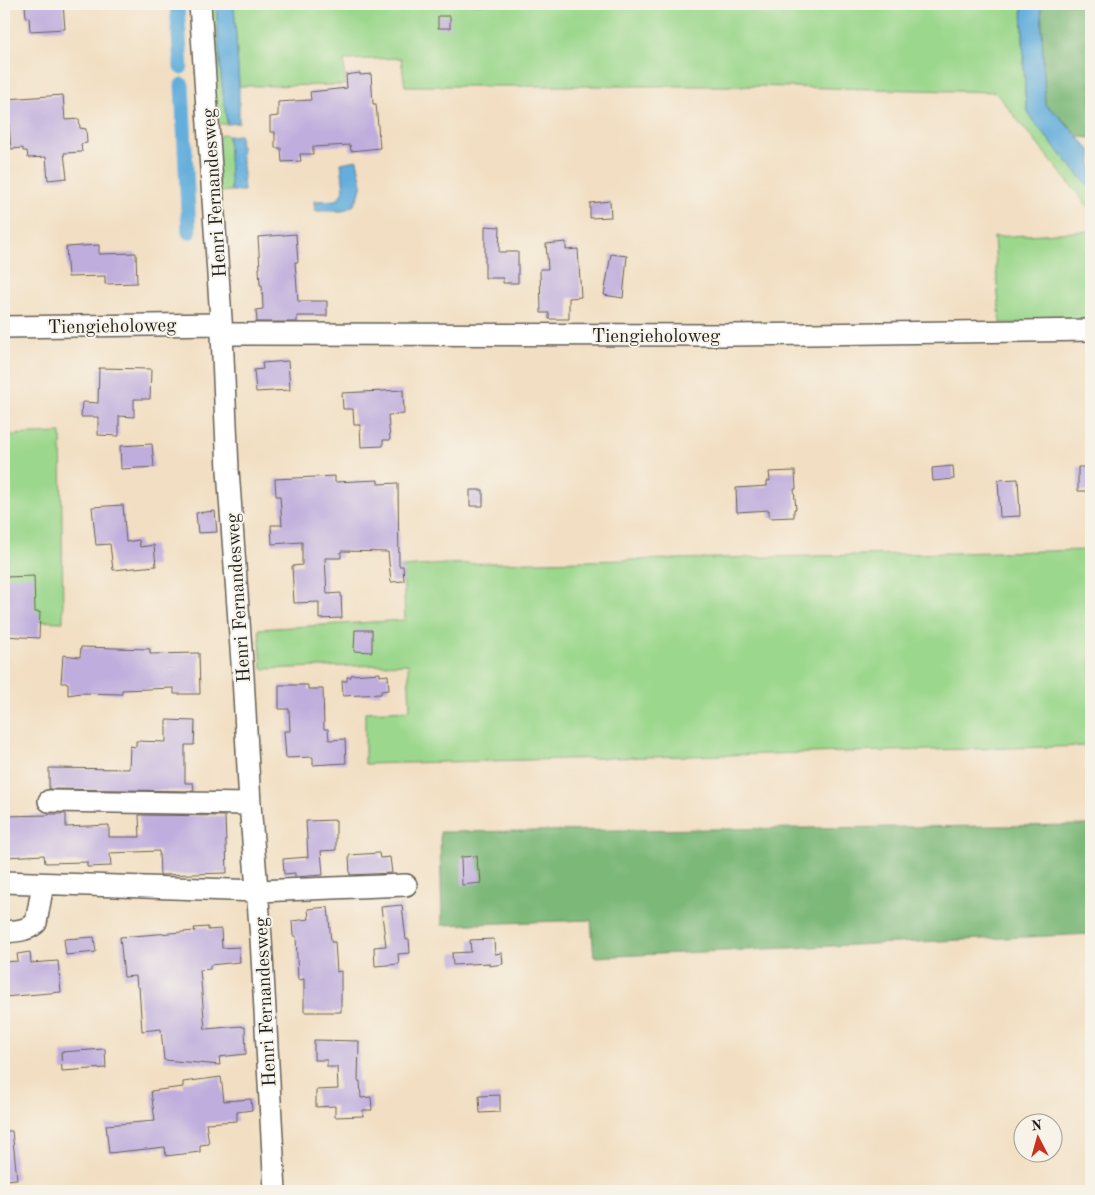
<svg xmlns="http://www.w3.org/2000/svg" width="1095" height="1195" font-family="'Old Standard TT',serif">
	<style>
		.green { fill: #9bd78c; stroke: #5c7a54 }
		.forest { fill: #7cb878; stroke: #4c6a4a }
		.water { fill: #63aedc; stroke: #40657c }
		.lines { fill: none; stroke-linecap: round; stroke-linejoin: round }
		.canal { stroke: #63aedc; stroke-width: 15 }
		.building { fill: #bfaddd }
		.minor-casing { stroke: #676056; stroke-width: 24 }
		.minor { stroke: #fff; stroke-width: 21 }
		.labels { text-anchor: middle; stroke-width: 4; stroke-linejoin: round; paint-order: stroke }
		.street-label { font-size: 19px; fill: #1c1c1c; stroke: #f7f3e8 }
	</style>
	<rect width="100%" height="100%" fill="#f7f3e8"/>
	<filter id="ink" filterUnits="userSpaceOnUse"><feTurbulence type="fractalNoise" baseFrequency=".02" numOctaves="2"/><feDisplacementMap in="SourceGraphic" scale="10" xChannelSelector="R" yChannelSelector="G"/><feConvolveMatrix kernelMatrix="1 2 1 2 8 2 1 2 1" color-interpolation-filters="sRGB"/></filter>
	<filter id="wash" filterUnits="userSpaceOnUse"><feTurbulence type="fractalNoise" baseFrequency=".0096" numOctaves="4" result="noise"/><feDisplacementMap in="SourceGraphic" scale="20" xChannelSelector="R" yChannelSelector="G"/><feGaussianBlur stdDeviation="1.12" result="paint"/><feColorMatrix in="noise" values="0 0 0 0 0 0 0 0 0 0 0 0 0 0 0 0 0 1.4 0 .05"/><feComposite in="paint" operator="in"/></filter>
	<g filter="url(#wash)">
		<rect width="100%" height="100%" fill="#f2dfc3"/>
		<path class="green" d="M206,4h10l5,73 6,47h-6l-7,-3z
			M234,4h788l3,90 2,15 6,12 49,58 9,9v22l-96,-118 -245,-6h-345l-4,-28 -57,2 1,25 -106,1z
			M225,134l3,2 3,55 -12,1 -2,-52 4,-5z
			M1091,231v93l-91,-1 -6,-86z
			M61,433l2,189 -59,-2v-185z
			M1091,550v196l-726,18v-52l45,-2 -2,-46 -146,5 -3,-40 146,-9 -2,-53 44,-3z"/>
		<path class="forest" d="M1041,4h50v134l-11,-1 -26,-26 -9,-6z
			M1091,825v109l-497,23 -3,-37 -149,5 -2,-93z"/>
		<path class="water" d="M216,4h18l5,82v37l-12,1 -6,-47z
			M1022,4h19l4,101 9,6 37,40v37l-9,-9 -49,-58 -6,-12 -2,-15z
			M240,135l4,56h-13l-3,-55z
			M357,160l5,24 -3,11 -5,10 -11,6h-28l-1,-10 23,-1 7,-10 -3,-27z"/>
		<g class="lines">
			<path class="canal" d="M177,4l4,63
				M182,85l7,147"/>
		</g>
		<g id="blocks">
			<path class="building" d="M25,4h38l2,25 -35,2 -1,-14 -3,1z
				M438,16h12v12h-12z
				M360,73v2l11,-1 2,30h3l4,44 -29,3 -1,-6 -37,2v7h-13l1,7 -19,1 -1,-14h-6v-16h-5v-15l8,-1v-14l33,-2 -1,-8 37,-4 -1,-13z
				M63,95l2,25 14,-1 1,9 6,1 1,14 -6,1 1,8 -18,1 3,25 -19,2 -2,-23 -18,1 -1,-7h-4v-3l-12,1 -4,-50z
				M610,201l1,16 -21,1v-15z
				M485,226l15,1 -1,25h19v31h-15v-5h-18z
				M296,234l2,28h-3l3,39h29v15h-30v6h-40l-1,-12 7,-1 -1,-24h-2l-1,-17h1l-2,-31z
				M566,242v8l12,-1 3,48 -12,1v21h-20v-6h-8l-1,-44h8l-2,-25z
				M99,245v9l37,-1 1,30 -32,1v-8l-37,1 -2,-30z
				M611,254l16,2 -4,42 -19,-3z
				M288,361l2,29 -34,2 -2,-22 9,-1 -1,-6z
				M99,368l52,1 -1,30h-16v18l-15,-1v20l-21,-1v-18h-17l1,-15 16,1z
				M403,390l1,24 -16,1 2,25h-7v6l-22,1 -1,-22h-6l-1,-16h-10l-1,-16z
				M152,444l2,23 -33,2 -1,-23z
				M953,466l1,13 -21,2 -1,-13z
				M1078,467h13v24h-13z
				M795,471l1,18h-2l2,20h-2v8l-25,1v-8l-32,2 -1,-24 31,-2v-5h3l-1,-9z
				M335,476v6l43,-2v4l20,-1 1,83h4l1,15 -13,1 -3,-30 -47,-1v7h-16l2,36 14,-1 1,25 -23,1v-17l-25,1 -2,-37 10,-1v-23l-30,2 -1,-19h11l-2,-29h-4l-1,-17z
				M1018,479l2,37 -20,1 -2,-37z
				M470,490h13v16h-13z
				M123,505l3,37 13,-2 1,7 14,-2 2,21 -43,4 -3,-26 -14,1 -4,-38z
				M215,511l2,21 -19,1 -2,-20z
				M34,576l1,36h5l-1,26 -35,-2v-59z
				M355,630h17v22l-18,-1z
				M81,647l69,2v5l49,-1 1,41h-26v-6l-52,2v4l-41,-1 -13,2v-12h-7l2,-28 17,2z
				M380,673v3l8,-1 1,15 -8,1v3l-38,2 -1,-15h5v-4h4v-2z
				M279,685h29v4h15l1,40h4l1,11 16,-1 1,24 -33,2v-8l-27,1 -2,-27h6l-1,-22h-10z
				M166,720l29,1 -1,24h-9v38h8l1,8 -145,-2v-21l80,1 1,-23 6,1v-6l30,1z
				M49,814h17v13l43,-2v12h31l-1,-22 86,1 2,57 -67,2 -1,-24 -49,2 1,13 -24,1v-5l-42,1 -1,-8 -38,2 -1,-41 44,-1z
				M336,820v30l-15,1 2,24 -28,2v-4l-11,1 -1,-15 25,-2 -2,-36z
				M379,853l1,5 10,-1 2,16 -42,2 -1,-20z
				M477,856l1,15h2l1,12 -19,2 -1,-28z
				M402,905l4,35 3,-1 1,14 -12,1 1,10 -24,2 -1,-19 12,-1 -5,-39z
				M328,907l3,35h4l2,30 4,-1v41h-37v-33l-6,1 -2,-44h-3l-1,-15 17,-2 -1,-10z
				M208,927v3l13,-1 1,19 17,-1 1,15 -30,3v4l-10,1 5,59 37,-3v1h3l1,27 -27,3 1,8 -56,-5 -3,-31 -19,2 -3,-44h-2l-1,-11 -12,1 -4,-40 75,-6 -1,-3z
				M94,937l2,15 -30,3 -2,-16z
				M494,939l1,15 7,-1 1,11 -14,2v-3l-36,2 -1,-12 19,-1 -1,-12z
				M30,952l1,11 27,-2 3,31 -57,5v-35l14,-1 -1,-7z
				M314,1040l45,1 -1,40h2l1,17 10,-1 1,13h-9v6l-28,1v-11l-19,1v-17l22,-1 -1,-22h-10v-7h-13z
				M105,1049l1,19 -44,3 -1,-19z
				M221,1077l3,24 27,-2 1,11 -15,2v9l-31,2 3,21 -9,1v7l-34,4 -1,-9 -56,6 -3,-28 49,-4 -4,-30 32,-4v-5z
				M500,1095v17l-20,1 -1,-17z
				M4,1131h8l5,48 -13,1z"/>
		</g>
	</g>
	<g filter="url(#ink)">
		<use href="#blocks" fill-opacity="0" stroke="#676056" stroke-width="1"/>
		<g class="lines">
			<defs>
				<path id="minor" d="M200,4l22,330 6,136 15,206 7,128 11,134 14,253
					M4,327l217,-3
					M222,334l510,1 359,-5
					M49,801l201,3
					M4,882l254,9 148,-6
					M4,932c11,-1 23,-1 32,-9l7,-39"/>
			</defs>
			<use href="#minor" class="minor-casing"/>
			<use href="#minor" class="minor"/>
		</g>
	</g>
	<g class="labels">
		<g class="street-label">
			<text transform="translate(213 193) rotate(-94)" y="7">Henri Fernandesweg</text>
			<text transform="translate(112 325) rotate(-1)" y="7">Tiengieholoweg</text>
			<text x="656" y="342">Tiengieholoweg</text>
			<text transform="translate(237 598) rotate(-94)" y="7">Henri Fernandesweg</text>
			<text transform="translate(264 1002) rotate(-93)" y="7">Henri Fernandesweg</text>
		</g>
	</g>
	<rect width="1095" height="1195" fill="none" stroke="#f7f3e8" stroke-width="20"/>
	<g transform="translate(1038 1138) rotate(354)"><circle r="24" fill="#f7f3e8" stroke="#9f9d96"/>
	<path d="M0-4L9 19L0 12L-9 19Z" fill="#c8321e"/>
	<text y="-8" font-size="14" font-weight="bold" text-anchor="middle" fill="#1c1c1c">N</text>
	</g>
</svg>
